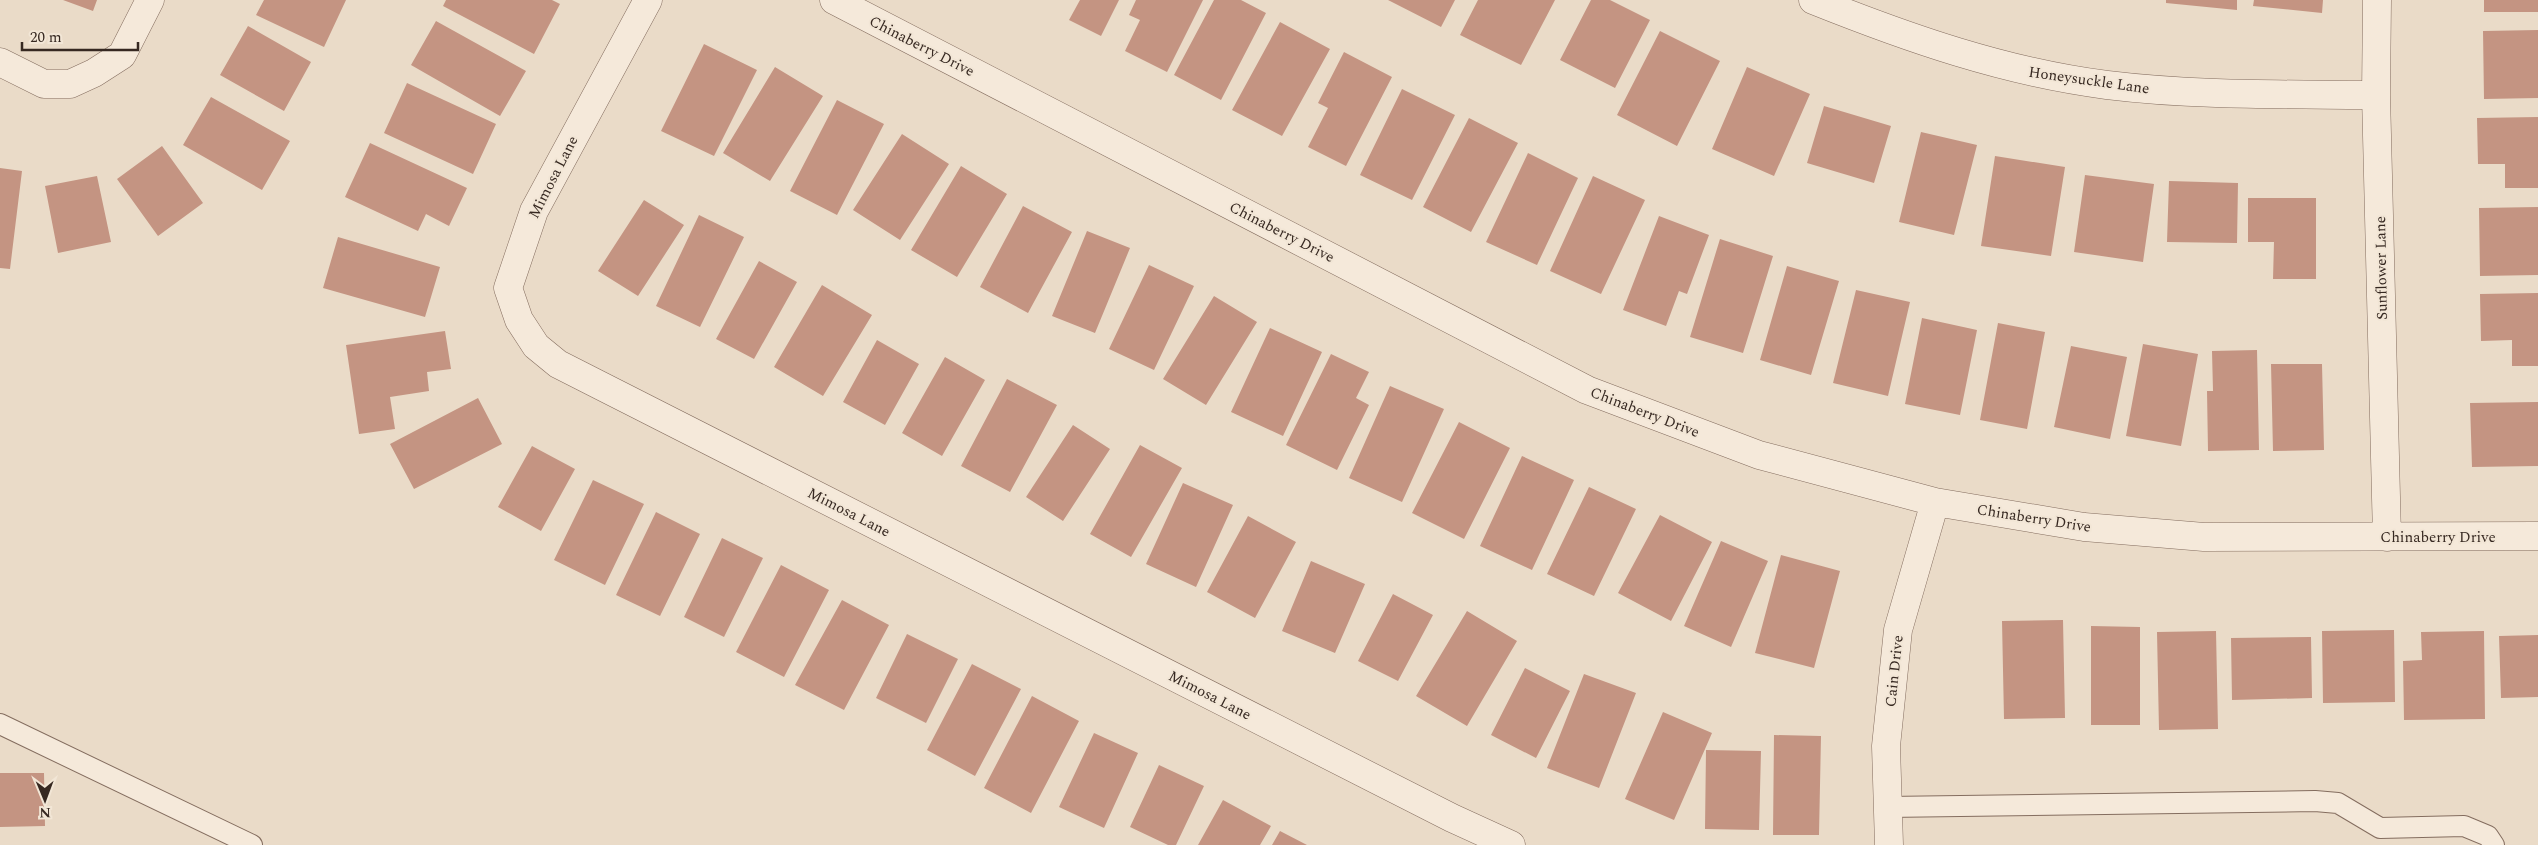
<svg xmlns="http://www.w3.org/2000/svg" width="2538" height="845" font-family="Spectral,serif">
	<style>
		.building { fill: #c49482 }
		.lines { fill: none; stroke-linecap: round; stroke-linejoin: round }
		.lane-casing { stroke: #846d5f; stroke-width: 22 }
		.street-casing { stroke: #846d5f; stroke-width: 29 }
		.lane { stroke: #f5e9da; stroke-width: 20 }
		.street { stroke: #f5e9da; stroke-width: 28 }
		.labels { text-anchor: middle; stroke-width: 4; stroke-linejoin: round; paint-order: stroke }
		.street-label { font-size: 15px; fill: #362821; stroke: #f2e6d6 }
	</style>
	<rect width="100%" height="100%" fill="#eadbc8"/>
	<path class="building" d="M63,0h34l-4,11z
		M264,0h82l-22,47 -68,-32z
		M446,0h106l8,4 -26,50 -91,-48z
		M1080,0h39l-18,36 -32,-16z
		M1136,0h67l-36,72 -42,-21 15,-31 -11,-5z
		M1214,0h27l25,13 -45,87 -47,-25z
		M1388,0h67l-14,27z
		M1478,0h77l-34,65 -61,-30z
		M1591,0h19l40,20 -35,68 -55,-28z
		M2166,0h71v10l-71,-7z
		M2254,0h69l-1,13 -69,-7z
		M2484,0h54v12h-54z
		M436,21l90,50 -26,45 -89,-51z
		M1280,22l50,27 -48,87 -50,-26z
		M248,26l63,36 -27,49 -64,-36z
		M2538,30v68l-54,1 -1,-68z
		M1660,31l60,30 -43,85 -60,-31z
		M704,44l53,26 -43,86 -53,-25z
		M1344,52l48,25 -46,89 -38,-19 20,-39 -10,-5z
		M775,67l48,29 -53,85 -47,-28z
		M1747,67l63,27 -36,82 -62,-27z
		M407,83l89,41 -23,50 -89,-41z
		M1402,89l53,26 -43,85 -52,-25z
		M211,97l79,44 -28,49 -79,-45z
		M837,100l47,24 -47,91 -47,-24z
		M1824,106l67,20 -17,57 -67,-20z
		M2538,117v71h-33v-24h-27l-1,-46z
		M1469,118l49,25 -47,89 -48,-25z
		M1921,132l56,13 -23,90 -55,-13z
		M902,134l47,30 -49,76 -47,-30z
		M370,143l97,45 -18,38 -23,-12 -8,17 -73,-34z
		M162,146l41,57 -45,33 -41,-57z
		M1528,153l50,25 -41,87 -51,-23z
		M1995,156l70,11 -14,89 -70,-10z
		M961,166l46,28 -50,83 -46,-27z
		M0,168l22,3 -12,98 -10,-1z
		M2085,175l69,9 -11,78 -69,-10z
		M97,176l14,66 -53,11 -13,-67z
		M1593,176l52,24 -44,94 -51,-23z
		M2169,181l69,2 -1,60 -70,-1z
		M2248,198h68v81h-43l1,-37h-26z
		M644,200l40,25 -46,71 -40,-25z
		M1023,206l49,26 -44,81 -48,-26z
		M2538,207v68l-58,1 -1,-68z
		M699,215l45,22 -44,90 -44,-21z
		M1659,216l50,19 -22,59 -8,-3 -13,35 -43,-16z
		M1087,231l43,17 -35,85 -43,-17z
		M338,237l102,30 -15,50 -102,-29z
		M1720,239l53,17 -30,97 -53,-16z
		M759,261l38,21 -43,77 -38,-20z
		M1149,265l45,21 -40,84 -45,-21z
		M1787,266l52,15 -28,94 -51,-15z
		M822,285l50,30 -49,81 -49,-29z
		M1856,290l54,12 -22,94 -55,-13z
		M2538,293v73h-26v-26l-31,1 -1,-47z
		M1214,296l43,26 -51,83 -43,-26z
		M1922,318l55,12 -17,85 -55,-11z
		M1998,323l47,9 -18,97 -47,-9z
		M1270,328l52,24 -39,84 -52,-24z
		M445,331l6,38 -24,3 2,19 -39,6 5,32 -36,5 -13,-89z
		M877,340l42,24 -34,61 -42,-23z
		M2143,344l55,10 -17,92 -55,-10z
		M2071,346l56,11 -17,82 -56,-12z
		M2257,350l2,100 -51,1 -1,-60h6l-1,-40z
		M1331,354l38,18 -13,26 13,7 -32,65 -51,-25z
		M945,357l40,23 -43,76 -40,-23z
		M2271,364h51l2,86 -51,1z
		M1007,379l50,26 -47,87 -49,-26z
		M1390,386l54,23 -42,93 -53,-24z
		M478,398l24,46 -88,45 -24,-45z
		M2538,402v64l-66,1 -2,-64z
		M1459,422l51,26 -46,91 -52,-26z
		M1073,425l37,24 -47,72 -37,-24z
		M1140,445l42,23 -51,89 -41,-23z
		M532,446l43,23 -34,62 -43,-24z
		M1522,456l52,24 -42,90 -52,-24z
		M593,480l51,24 -39,81 -51,-25z
		M1183,483l50,22 -37,82 -50,-23z
		M1589,487l47,22 -42,87 -47,-22z
		M656,512l44,22 -40,82 -44,-21z
		M1660,515l52,27 -41,79 -53,-28z
		M1248,516l48,26 -41,76 -48,-26z
		M722,538l41,20 -39,79 -40,-20z
		M1721,541l47,20 -37,86 -47,-21z
		M1781,555l59,16 -26,97 -59,-15z
		M1311,561l54,23 -30,69 -53,-22z
		M781,565l48,25 -45,87 -48,-25z
		M1393,594l40,21 -35,66 -40,-20z
		M842,600l47,25 -45,85 -49,-25z
		M1467,611l50,30 -50,85 -51,-30z
		M2063,620l2,98 -61,1 -2,-98z
		M2091,626l49,1v98h-49z
		M2394,630l1,72 -72,1 -1,-72z
		M2216,631l2,98 -59,1 -2,-98z
		M2484,631l1,88 -81,1 -1,-59 19,-1 -1,-28z
		M907,634l51,25 -32,64 -50,-25z
		M2538,635v62l-37,1 -2,-62z
		M2311,637l1,61 -80,2 -1,-62z
		M972,664l49,25 -46,87 -48,-26z
		M1525,668l45,23 -34,67 -45,-23z
		M1584,674l52,19 -37,95 -52,-20z
		M1032,696l47,25 -48,92 -47,-25z
		M1663,712l49,21 -38,87 -49,-21z
		M1094,733l44,20 -34,75 -45,-21z
		M1774,735l47,1 -2,99h-46z
		M1706,750l55,1 -2,79 -54,-1z
		M1159,765l45,21 -28,59h-8l-38,-18z
		M0,773h44l1,53 -45,1z
		M1223,800l48,26 -11,19h-62z
		M1280,831l27,14h-35z"/>
	<g class="lines">
		<defs>
			<path id="lane" d="M0,724l252,121
				M1887,807l428,-6 23,2 42,25 84,-2 24,10 6,9"/>
			<path id="street" d="M648,0l-114,211 -26,77 11,32 17,26 22,18 894,454 59,27
				M834,0l753,390 172,65 176,47 149,25 120,10 334,-1
				M1813,0c95,38 192,72 294,85 89,11 179,9 269,10
				M2377,0l-1,95 11,442
				M0,62l44,22h26l24,-11 28,-18 28,-55
				M1889,845l-3,-99 12,-116 37,-128"/>
		</defs>
		<use href="#lane" class="lane-casing"/>
		<use href="#street" class="street-casing"/>
		<use href="#lane" class="lane"/>
		<use href="#street" class="street"/>
	</g>
	<g class="labels">
		<g class="street-label">
			<text transform="translate(922 46) rotate(27)" y="5">Chinaberry Drive</text>
			<text transform="translate(2089 80) rotate(8)" y="5">Honeysuckle Lane</text>
			<text transform="translate(553 177) rotate(-63)" y="5">Mimosa Lane</text>
			<text transform="translate(1282 232) rotate(27)" y="5">Chinaberry Drive</text>
			<text transform="translate(2381 268) rotate(-91)" y="5">Sunflower Lane</text>
			<text transform="translate(1645 412) rotate(21)" y="5">Chinaberry Drive</text>
			<text transform="translate(849 512) rotate(27)" y="5">Mimosa Lane</text>
			<text transform="translate(2034 518) rotate(9)" y="5">Chinaberry Drive</text>
			<text x="2438" y="542">Chinaberry Drive</text>
			<text transform="translate(1894 671) rotate(-84)" y="5">Cain Drive</text>
			<text transform="translate(1210 695) rotate(27)" y="5">Mimosa Lane</text>
		</g>
	</g>
	<g transform="translate(45 800) rotate(179)" stroke="#f2e6d6" stroke-width="4" paint-order="stroke">
	<path d="M0-4L9 19L0 12L-9 19Z" fill="#362821"/>
	<text y="-8" font-size="14" font-weight="bold" text-anchor="middle" fill="#362821">N</text>
	</g>
	<path d="M22 42v8h116v-8" fill="none" stroke="#362821" stroke-width="2.5"/>
	<text x="30" y="42" font-size="15" fill="#362821" stroke="#f2e6d6" stroke-width="4" paint-order="stroke">20 m</text>
</svg>
